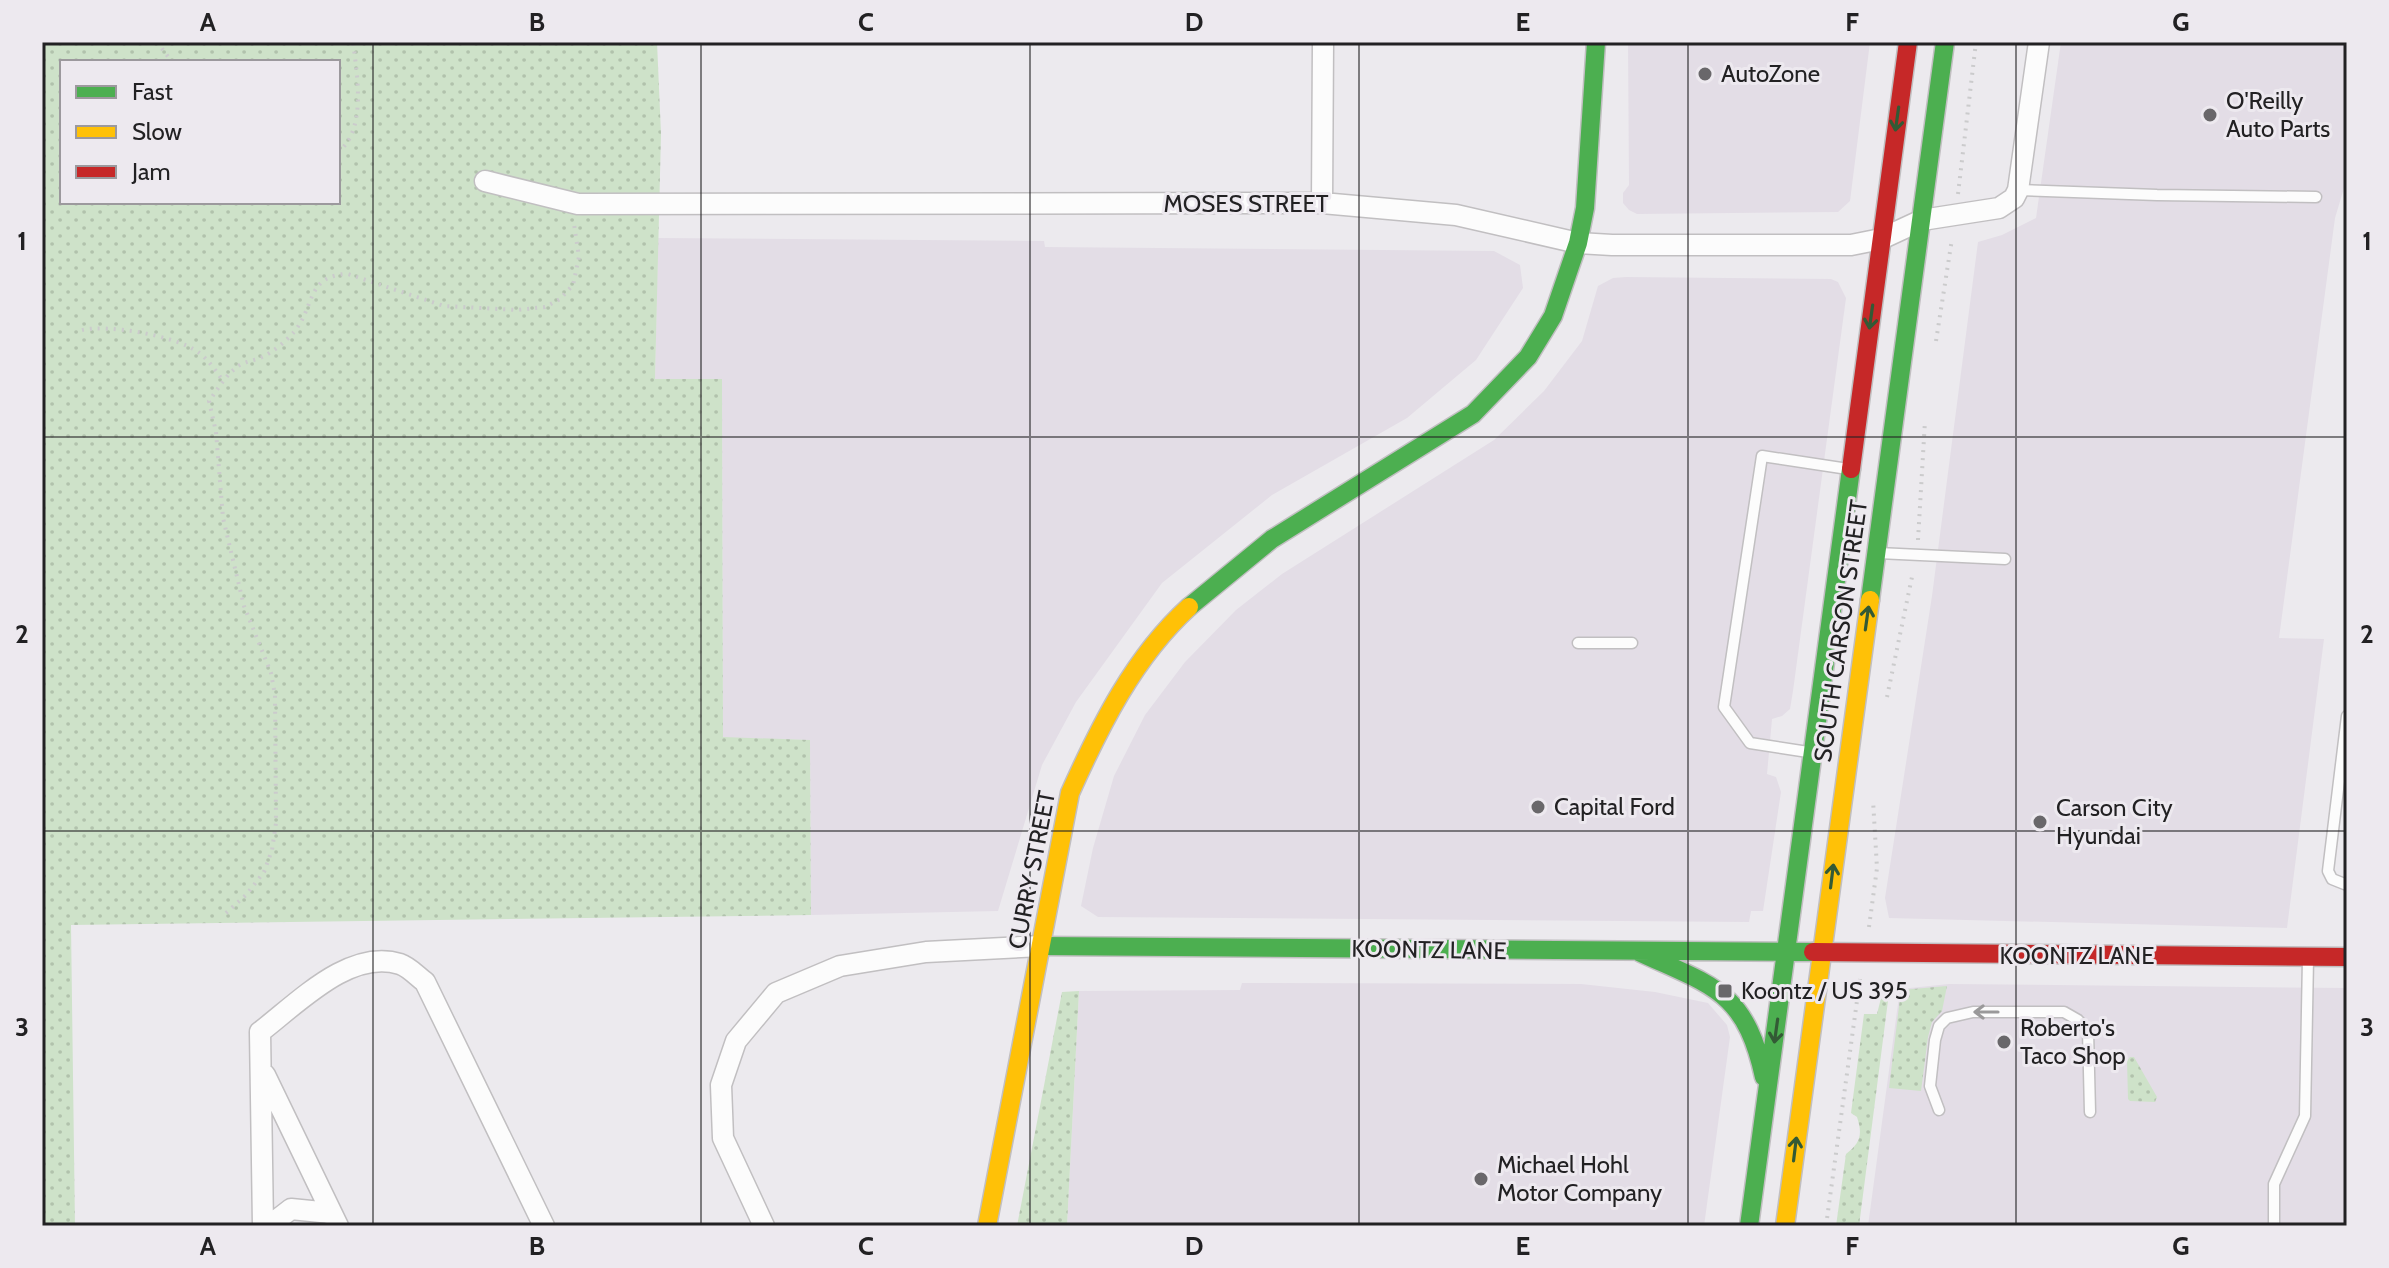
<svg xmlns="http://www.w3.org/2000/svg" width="2389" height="1268" font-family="Cabin,sans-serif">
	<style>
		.built { fill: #e3dde6 }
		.green { fill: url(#green-dots); fill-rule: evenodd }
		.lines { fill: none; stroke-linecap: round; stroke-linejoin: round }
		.lane-casing { stroke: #c1bfc1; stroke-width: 13 }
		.street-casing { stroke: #c1bfc1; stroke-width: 23 }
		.fast-casing { stroke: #c1bfc1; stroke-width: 21 }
		.slow-casing { stroke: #c1bfc1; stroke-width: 21 }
		.jam-casing { stroke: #c1bfc1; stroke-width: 21 }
		.path { stroke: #cbcbcc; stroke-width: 4; stroke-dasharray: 2 6; stroke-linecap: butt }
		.lane { stroke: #fcfcfc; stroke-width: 10 }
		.street { stroke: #fcfcfc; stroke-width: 20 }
		.fast { stroke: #4caf50; stroke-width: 18 }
		.slow { stroke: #ffc107; stroke-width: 18 }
		.jam { stroke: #c62828; stroke-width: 18 }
		.oneway { stroke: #335a35 }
		.oneway2 { stroke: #9a999a }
		.grid { fill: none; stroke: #222123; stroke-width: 2; stroke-opacity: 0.55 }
		.poi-dot { fill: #69676a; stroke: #ede9ef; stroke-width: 3 }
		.labels { text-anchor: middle; stroke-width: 6; stroke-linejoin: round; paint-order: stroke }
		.poi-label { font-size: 24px; fill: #222123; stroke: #ede9ef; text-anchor: start }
		.street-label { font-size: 24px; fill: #222123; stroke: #ede9ef }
		.neatline { fill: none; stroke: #222123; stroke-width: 3 }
		.grid-label { font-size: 26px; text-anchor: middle; font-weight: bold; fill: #222123 }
	</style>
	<defs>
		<pattern id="green-dots" width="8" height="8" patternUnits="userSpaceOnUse" patternTransform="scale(2)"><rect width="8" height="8" fill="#cee2c9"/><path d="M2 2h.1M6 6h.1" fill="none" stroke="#b1c2ac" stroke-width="1.8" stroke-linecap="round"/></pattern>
	</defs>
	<rect width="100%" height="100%" fill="#eceaee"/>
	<path class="built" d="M1628,42h242l-20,159 -12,11 -201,2 -8,-4 -6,-7v-10l6,-8z
		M2061,42h286v136l-12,40 -56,420 45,1 -37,289 -398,-10 -4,-20 47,-302 46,-354 24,-7 34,-17z
		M658,238l386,3 1,6 449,4 26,14 3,23 -47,72 -69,58 -135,77 -110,88 -86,119 -34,63 -44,146 -187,4 -1,-175 -87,-2 -1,-359 -67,1z
		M1626,277l205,2 7,3 8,16 -53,393 -3,18 -8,7 -10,3 -5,55 9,3 5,15 -18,119h-12l-2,11 -651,-5 -17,-11 12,-58 21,-72 31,-61 40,-53 51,-52 46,-36 212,-134 50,-49 38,-50 16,-55 15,-8z
		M1242,983l339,1 74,8 53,11 19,22 3,12 -26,189h-637l12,-235 161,-1z
		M1949,984l398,4v238h-479l32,-237z"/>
	<path class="green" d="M42,42h615l4,92 -6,245h67l1,358 87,3 1,175 -740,10 4,301h-33zM62,62h276v140h-276z
		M1947,986l-5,25 -10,11 -4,15 -7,54 -32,-3 12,-98z
		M1079,991l-12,235h-50l45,-234z
		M1889,993l-30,233h-23l10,-72c14,-11 17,-19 11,-37l-6,-4 13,-99h13l4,-16z
		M2130,1057h4l23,40 -2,5 -25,-1 -2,-2 -1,-38z"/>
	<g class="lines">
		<defs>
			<path id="lane" d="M2018,190l139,5 159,2
				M1878,553l127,6
				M1578,643h54
				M2347,716l-19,155 4,8 15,6
				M1808,752l-58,-9 -26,-36 38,-251 86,13
				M1939,1110l-9,-24 5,-46 4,-14 8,-8 26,-6h91l14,8 10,11 2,81
				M2274,1226v-42l31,-68 3,-157"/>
			<path id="street" d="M485,181l93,23 744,-1 134,12 122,28 34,2h239l30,-6 41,-19 77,-12 15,-10 4,-8 21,-148
				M1322,203l1,-161
				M265,1075l73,151
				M263,1226l-3,-194c38,-29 90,-84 140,-68 9,3 17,12 25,18l119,244
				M269,1226l22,-17 40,4
				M764,1226l-41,-88 -2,-53 15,-44 40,-48 64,-27 86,-14 115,-6"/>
			<path id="fast" d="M1870,600l75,-558
				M1189,607l83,-68 201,-125 55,-57 25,-41 25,-73 7,-35 11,-166
				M1041,946l772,6
				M1639,952c73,34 106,38 125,125
				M1749,1226l102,-757"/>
			<path id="slow" d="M987,1226l83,-433c30,-67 64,-136 119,-186
				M1785,1226l85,-626"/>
			<path id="jam" d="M1851,469l57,-427
				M1813,952l534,5"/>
		</defs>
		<use href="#lane" class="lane-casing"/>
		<use href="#street" class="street-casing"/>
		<use href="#fast" class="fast-casing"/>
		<use href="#slow" class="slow-casing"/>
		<use href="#jam" class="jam-casing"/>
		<path class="path" d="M157,42l15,20
			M338,152c29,-22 19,-78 15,-110
			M1958,194l18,-152
			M82,330c27,-6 94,6 116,22 10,7 18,19 25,29
			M1936,341l16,-102
			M1918,540l7,-119
			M1887,697l26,-125
			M226,913l20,-18 18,-23 8,-22 4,-27 -1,-128 -4,-22 -27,-67 -21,-88 -7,-86 -7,-31c9,-12 16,-25 28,-34 6,-5 15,-6 23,-9 12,-5 25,-16 34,-26 21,-25 12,-57 54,-58l96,32 73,4 28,-3 15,-8 13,-14 6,-28 -5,-33
			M1869,927l8,-59 -4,-68
			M1826,1226l34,-247"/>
		<use href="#lane" class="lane"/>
		<use href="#street" class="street"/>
		<use href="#fast" class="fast"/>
		<use href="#slow" class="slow"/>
		<use href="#jam" class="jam"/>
	</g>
	<defs><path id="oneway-shaft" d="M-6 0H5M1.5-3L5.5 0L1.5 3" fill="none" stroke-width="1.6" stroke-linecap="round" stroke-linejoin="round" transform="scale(2)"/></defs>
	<g class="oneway">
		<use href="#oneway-shaft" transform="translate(1897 119) rotate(98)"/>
		<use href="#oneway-shaft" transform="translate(1871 317) rotate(98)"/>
		<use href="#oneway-shaft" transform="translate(1867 618) rotate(-82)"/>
		<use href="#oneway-shaft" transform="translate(1832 876) rotate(-83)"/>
		<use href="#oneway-shaft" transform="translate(1776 1031) rotate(98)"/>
		<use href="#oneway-shaft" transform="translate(1795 1149) rotate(-83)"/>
	</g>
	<use class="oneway2" href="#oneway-shaft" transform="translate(1986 1012) rotate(-180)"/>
	<path class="grid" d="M373,42v1184M701,42v1184M1030,42v1184M1359,42v1184M1688,42v1184M2016,42v1184M42,437h2305M42,831h2305"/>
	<g class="poi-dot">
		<circle cx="1705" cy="74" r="8"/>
		<circle cx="2210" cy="115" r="8"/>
		<circle cx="1538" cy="807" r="8"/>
		<circle cx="2040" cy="822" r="8"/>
		<rect x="1717" y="983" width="16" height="16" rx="4"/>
		<circle cx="2004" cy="1042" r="8"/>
		<circle cx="1481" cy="1179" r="8"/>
	</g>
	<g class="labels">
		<g class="poi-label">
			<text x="1721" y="82">AutoZone</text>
			<text x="2226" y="109">O'Reilly<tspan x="2226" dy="28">Auto Parts</tspan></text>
			<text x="1554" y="815">Capital Ford</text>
			<text x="2056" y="816">Carson City<tspan x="2056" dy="28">Hyundai</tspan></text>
			<text x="1741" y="999">Koontz / US 395</text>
			<text x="2020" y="1036">Roberto's<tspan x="2020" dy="28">Taco Shop</tspan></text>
			<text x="1497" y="1173">Michael Hohl<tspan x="1497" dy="28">Motor Company</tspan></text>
		</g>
		<g class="street-label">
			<text x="1246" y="212">MOSES STREET</text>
			<text transform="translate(1841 631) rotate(-82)" y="8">SOUTH CARSON STREET</text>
			<text transform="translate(1032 870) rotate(-79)" y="8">CURRY STREET</text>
			<text transform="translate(1429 950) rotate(1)" y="8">KOONTZ LANE</text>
			<text x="2077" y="964">KOONTZ LANE</text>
		</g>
	</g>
	<rect width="2389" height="1268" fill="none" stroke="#ede9ef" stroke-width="88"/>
	<rect x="60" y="60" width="280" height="144" fill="#ede9ef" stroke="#9c999d" stroke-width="2"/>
	<rect x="76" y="86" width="40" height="12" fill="#4caf50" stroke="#9c999d" stroke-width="2"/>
	<text x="132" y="100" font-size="24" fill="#222123">Fast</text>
	<rect x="76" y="126" width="40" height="12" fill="#ffc107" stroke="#9c999d" stroke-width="2"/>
	<text x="132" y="140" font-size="24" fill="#222123">Slow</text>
	<rect x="76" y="166" width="40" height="12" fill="#c62828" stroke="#9c999d" stroke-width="2"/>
	<text x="132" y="180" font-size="24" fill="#222123">Jam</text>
	<rect x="44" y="44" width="2301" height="1180" class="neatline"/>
	<g class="grid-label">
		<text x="208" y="31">A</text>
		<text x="537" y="31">B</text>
		<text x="866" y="31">C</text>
		<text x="1194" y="31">D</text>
		<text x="1523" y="31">E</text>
		<text x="1852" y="31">F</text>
		<text x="2181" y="31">G</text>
		<text x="22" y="250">1</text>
		<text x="2367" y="250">1</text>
		<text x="22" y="643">2</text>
		<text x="2367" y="643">2</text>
		<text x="22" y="1036">3</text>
		<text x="2367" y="1036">3</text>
		<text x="208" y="1255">A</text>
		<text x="537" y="1255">B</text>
		<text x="866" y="1255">C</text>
		<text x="1194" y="1255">D</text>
		<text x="1523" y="1255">E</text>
		<text x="1852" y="1255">F</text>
		<text x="2181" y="1255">G</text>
	</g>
</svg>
